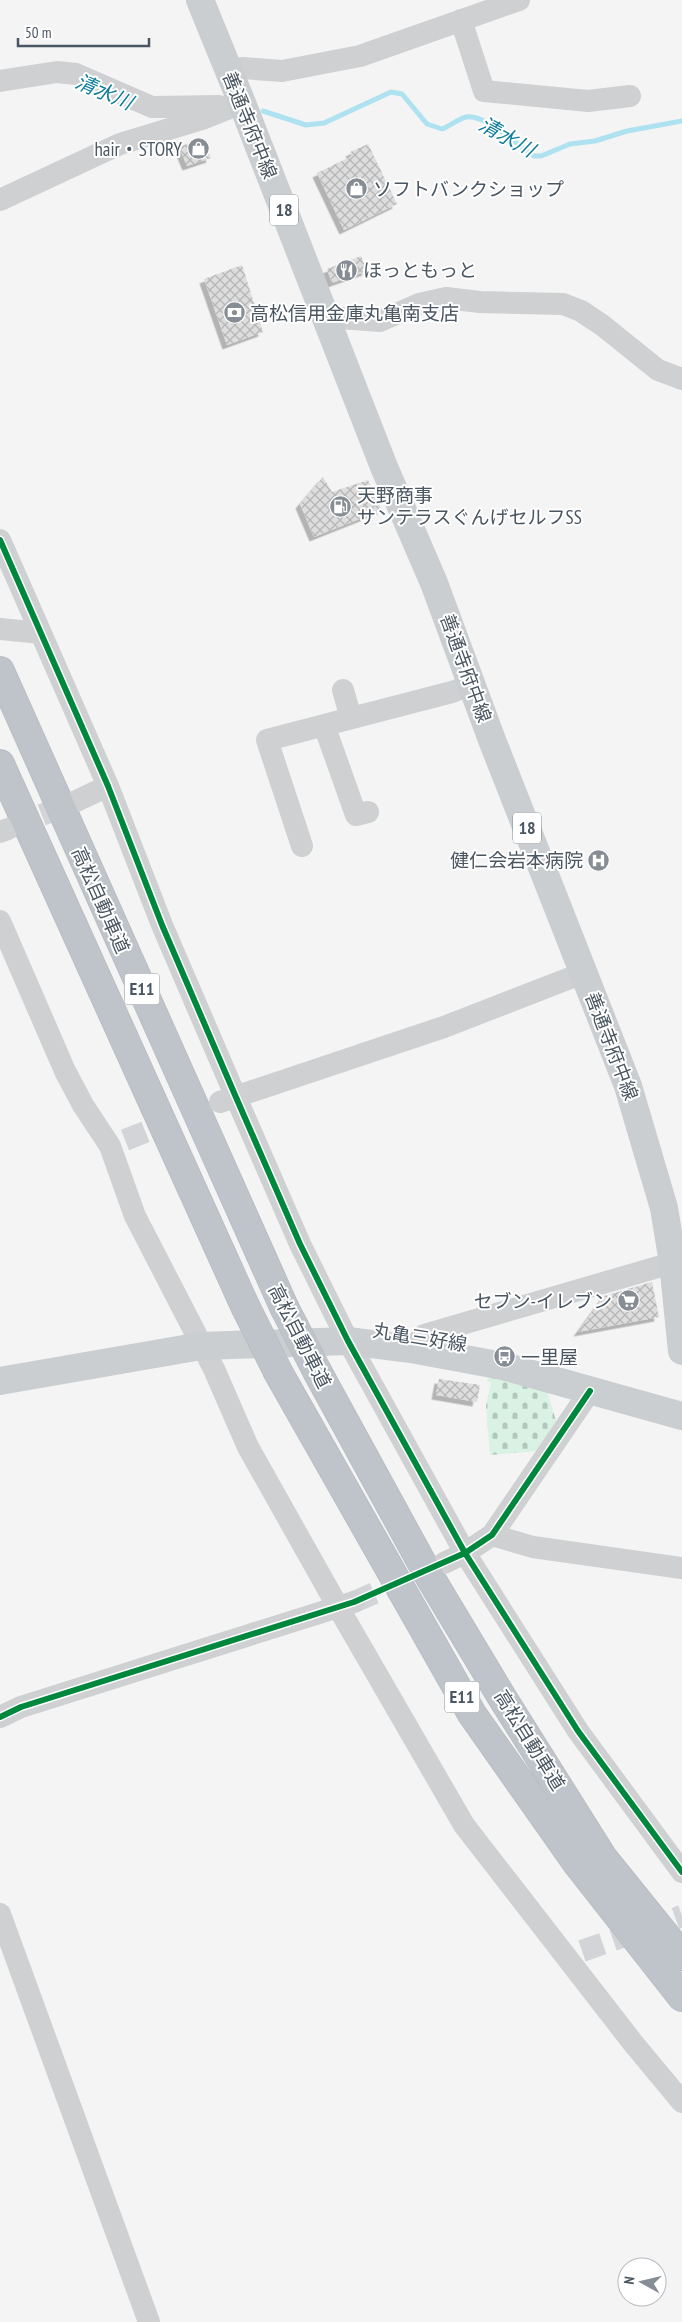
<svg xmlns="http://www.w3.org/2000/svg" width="682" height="2322" font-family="'PT Sans Narrow','Noto Sans JP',sans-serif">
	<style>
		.cemetery { fill: url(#cemetery-stones) }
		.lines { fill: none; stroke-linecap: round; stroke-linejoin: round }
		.stream { stroke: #aee2f0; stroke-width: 5 }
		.building { fill: url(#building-cross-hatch); filter: url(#shadow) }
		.minor-tunnel { stroke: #d2d4d7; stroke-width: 22; stroke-dasharray: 22 11; stroke-linecap: butt }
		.highway-casing { stroke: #b9bec3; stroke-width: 30 }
		.minor { stroke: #ced0d2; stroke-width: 22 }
		.major { stroke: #caced1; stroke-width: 28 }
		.highway { stroke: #bec4c9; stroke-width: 28 }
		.highway-bridge-casing { stroke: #b9bec3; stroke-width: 30; stroke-linecap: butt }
		.highway-bridge { stroke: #bec4c9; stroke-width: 28 }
		.cycleway-casing { stroke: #fff; stroke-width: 9 }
		.cycleway { stroke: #00873e; stroke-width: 6 }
		.labels { text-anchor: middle; stroke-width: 4; stroke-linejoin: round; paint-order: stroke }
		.shield { fill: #fff; stroke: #808990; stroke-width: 1 }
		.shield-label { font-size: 18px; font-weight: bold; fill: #4a5661 }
		.street-label { font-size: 19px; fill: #4a5661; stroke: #fff }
		.poi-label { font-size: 19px; fill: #4a5661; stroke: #fff; text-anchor: start }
		.water-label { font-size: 20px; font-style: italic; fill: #0c7c9b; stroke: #fff }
	</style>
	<defs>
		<pattern id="cemetery-stones" width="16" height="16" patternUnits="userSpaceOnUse" patternTransform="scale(1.25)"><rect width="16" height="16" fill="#d9f2e3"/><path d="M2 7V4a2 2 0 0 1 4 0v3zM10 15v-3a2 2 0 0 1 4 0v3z" fill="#b2c7bb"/></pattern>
		<pattern id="building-cross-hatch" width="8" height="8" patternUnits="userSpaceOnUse" patternTransform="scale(1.25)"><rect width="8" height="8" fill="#ddddde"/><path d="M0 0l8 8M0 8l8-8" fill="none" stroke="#b5b6b7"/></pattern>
		<filter id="shadow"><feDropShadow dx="-4.5" dy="4.5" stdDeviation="0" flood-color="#0004"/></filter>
	</defs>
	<rect width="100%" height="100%" fill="#f4f4f4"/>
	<path class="cemetery" d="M489,1376l58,15 10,33 -20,27 -47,4 -4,-50 5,-22 -4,-2z"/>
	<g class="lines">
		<path class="stream" d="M263,111l43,14 18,-2 67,-31 11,2 25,30 15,5c8,-3 16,-10 24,-12 20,-3 52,29 68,39h7l29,-12 25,-3 32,-10 55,-10"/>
	</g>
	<path class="building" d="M203,138l8,20 -24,8 -8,-19z
		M368,144l29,60 -53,26 -27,-57 35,-17 -2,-4z
		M361,256l6,15 -35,12 -5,-14z
		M242,265l21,67 -36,13 -23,-66z
		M323,477l9,15 36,-12 14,30 -68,27 -14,-33z
		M652,1282l7,35 -81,15 26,-36z
		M439,1379l41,6 -3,17 -41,-7z"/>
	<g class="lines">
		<path class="minor-tunnel" d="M11,827l61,-24
			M125,1140l88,-35
			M354,1602l87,-38
			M582,1951l100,-35"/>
		<defs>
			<path id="highway" d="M0,671l284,636
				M0,764l245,542
				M278,1372l194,342 104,148 106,135
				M318,1373l110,201 75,125 100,159 79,98"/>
		</defs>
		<use href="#highway" class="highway-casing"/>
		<path class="minor" d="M461,20l23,71 104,10 42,-5
			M228,69l15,-1 39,3 78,-15 159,-56
			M0,81l57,-9 19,2 76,33 67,-1
			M0,200l120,-56 82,-25 40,-16
			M326,317l54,4 39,-17 27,-6 34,4 83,2 18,7 21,14 56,45 24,9
			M0,540l108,246 54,139 73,170 65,149 48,97 117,212 113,178 104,141
			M0,629l41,4
			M343,690l8,28
			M324,725l32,90 12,-3
			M72,803l36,-17
			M0,832l8,-3
			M302,846l-35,-106 185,-48 21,-8
			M0,921l65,150 18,34 27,41 25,70 79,153 34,78 90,160 126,218 169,218 49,59
			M220,1102l224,-75 139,-54
			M411,1349l13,-14 258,-75
			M492,1535l41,12 149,21
			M444,1563l21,-10 27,-18 98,-144
			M0,1717l21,-10 333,-105
			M0,1914l149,408"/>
		<path class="major" d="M200,0l42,103 142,364 50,116 58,157 136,346 36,122 9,55 9,88
			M0,1381l201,-35 147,-5 63,8 92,17 179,50"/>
		<use href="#highway" class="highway"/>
		<defs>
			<path id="highway-bridge" d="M245,1306l33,66
				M284,1307l34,66"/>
		</defs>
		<use href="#highway-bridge" class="highway-bridge-casing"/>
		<use href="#highway-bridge" class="highway-bridge"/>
		<defs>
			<path id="cycleway" d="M0,540l108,246 54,139 73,170 65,149 48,97 117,212 113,178 104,141
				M0,1717l21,-10 333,-105 111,-49 27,-18 98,-144"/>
		</defs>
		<use href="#cycleway" class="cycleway-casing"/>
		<use href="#cycleway" class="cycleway"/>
	</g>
	<defs>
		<symbol id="shop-disc" viewBox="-11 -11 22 22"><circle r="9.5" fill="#868d94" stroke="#fff"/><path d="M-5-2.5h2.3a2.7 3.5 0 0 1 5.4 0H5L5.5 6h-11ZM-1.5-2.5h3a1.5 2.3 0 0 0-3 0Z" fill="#fff"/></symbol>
		<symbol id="restaurant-disc" viewBox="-11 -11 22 22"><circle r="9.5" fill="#868d94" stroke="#fff"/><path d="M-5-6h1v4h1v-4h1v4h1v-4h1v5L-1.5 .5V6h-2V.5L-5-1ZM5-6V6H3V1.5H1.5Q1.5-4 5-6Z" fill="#fff"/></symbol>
		<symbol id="bank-disc" viewBox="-11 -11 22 22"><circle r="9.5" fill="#868d94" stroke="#fff"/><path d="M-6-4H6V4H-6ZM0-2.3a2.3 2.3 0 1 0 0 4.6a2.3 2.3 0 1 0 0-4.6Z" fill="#fff"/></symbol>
		<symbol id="fuel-disc" viewBox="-11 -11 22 22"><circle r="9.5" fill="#868d94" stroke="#fff"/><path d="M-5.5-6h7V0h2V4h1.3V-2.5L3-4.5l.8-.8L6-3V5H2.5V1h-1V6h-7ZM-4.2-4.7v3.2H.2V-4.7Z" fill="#fff"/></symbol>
		<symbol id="hospital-disc" viewBox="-11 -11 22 22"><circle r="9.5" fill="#868d94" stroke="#fff"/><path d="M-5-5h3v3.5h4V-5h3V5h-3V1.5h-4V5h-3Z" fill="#fff"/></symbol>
		<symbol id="supermarket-disc" viewBox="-11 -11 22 22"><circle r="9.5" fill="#868d94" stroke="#fff"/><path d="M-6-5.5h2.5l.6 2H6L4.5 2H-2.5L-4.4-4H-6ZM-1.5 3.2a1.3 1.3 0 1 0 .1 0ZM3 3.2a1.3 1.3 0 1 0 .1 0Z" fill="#fff"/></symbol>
		<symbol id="bus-disc" viewBox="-11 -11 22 22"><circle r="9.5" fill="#868d94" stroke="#fff"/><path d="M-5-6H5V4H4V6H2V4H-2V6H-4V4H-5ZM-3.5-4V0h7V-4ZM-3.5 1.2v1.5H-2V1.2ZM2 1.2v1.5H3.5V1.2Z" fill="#fff"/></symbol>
	</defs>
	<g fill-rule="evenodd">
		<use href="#shop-disc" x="186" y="136" width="25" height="25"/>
		<use href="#shop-disc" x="344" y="176" width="25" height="25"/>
		<use href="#restaurant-disc" x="334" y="258" width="25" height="25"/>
		<use href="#bank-disc" x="222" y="300" width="25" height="25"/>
		<use href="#fuel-disc" x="328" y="494" width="25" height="25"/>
		<use href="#hospital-disc" x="586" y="848" width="25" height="25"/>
		<use href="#supermarket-disc" x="616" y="1288" width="25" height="25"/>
		<use href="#bus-disc" x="492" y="1344" width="25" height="25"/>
	</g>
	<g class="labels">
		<g class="shield">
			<rect x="270" y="194.5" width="28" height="31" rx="4"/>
			<rect x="513" y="812.5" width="28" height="31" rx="4"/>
			<rect x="124.5" y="973.5" width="35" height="31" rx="4"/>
			<rect x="444.5" y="1681.5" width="35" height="31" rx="4"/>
		</g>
		<g class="shield-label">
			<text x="284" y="216">18</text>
			<text x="527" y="834">18</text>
			<text x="142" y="995">E11</text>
			<text x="462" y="1703">E11</text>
		</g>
		<g class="street-label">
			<text transform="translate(250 125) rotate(68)" y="7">善通寺府中線</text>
			<text transform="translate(466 668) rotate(70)" y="7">善通寺府中線</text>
			<text transform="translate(101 900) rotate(66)" y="7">高松自動車道</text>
			<text transform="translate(612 1046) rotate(69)" y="7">善通寺府中線</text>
			<text transform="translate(300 1336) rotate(63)" y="7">高松自動車道</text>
			<text transform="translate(420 1337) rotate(9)" y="7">丸亀三好線</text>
			<text transform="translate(530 1740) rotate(58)" y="7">高松自動車道</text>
		</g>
		<g class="poi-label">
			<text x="182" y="156" text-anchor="end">hair・STORY</text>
			<text x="373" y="196">ソフトバンクショップ</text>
			<text x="363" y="277">ほっともっと</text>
			<text x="250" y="320">高松信用金庫丸亀南支店</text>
			<text x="357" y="502">天野商事<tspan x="357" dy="22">サンテラスぐんげセルフSS</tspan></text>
			<text x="583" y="867" text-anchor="end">健仁会岩本病院</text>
			<text x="612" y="1308" text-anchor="end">セブン-イレブン</text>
			<text x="521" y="1364">一里屋</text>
		</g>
		<g class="water-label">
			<text transform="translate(104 92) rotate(23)" y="7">清水川</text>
			<text transform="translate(507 137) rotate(29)" y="7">清水川</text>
		</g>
	</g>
	<g transform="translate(642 2282) rotate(278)"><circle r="24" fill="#ffffff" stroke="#b7bbc0"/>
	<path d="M0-4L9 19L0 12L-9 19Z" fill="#868d94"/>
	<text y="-8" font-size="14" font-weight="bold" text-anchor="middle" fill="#4a5661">N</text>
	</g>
	<path d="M18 38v8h131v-8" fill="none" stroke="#4a5661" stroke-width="2.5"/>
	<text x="25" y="38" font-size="15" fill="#4a5661" stroke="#ffffff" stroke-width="4" paint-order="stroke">50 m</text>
</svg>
